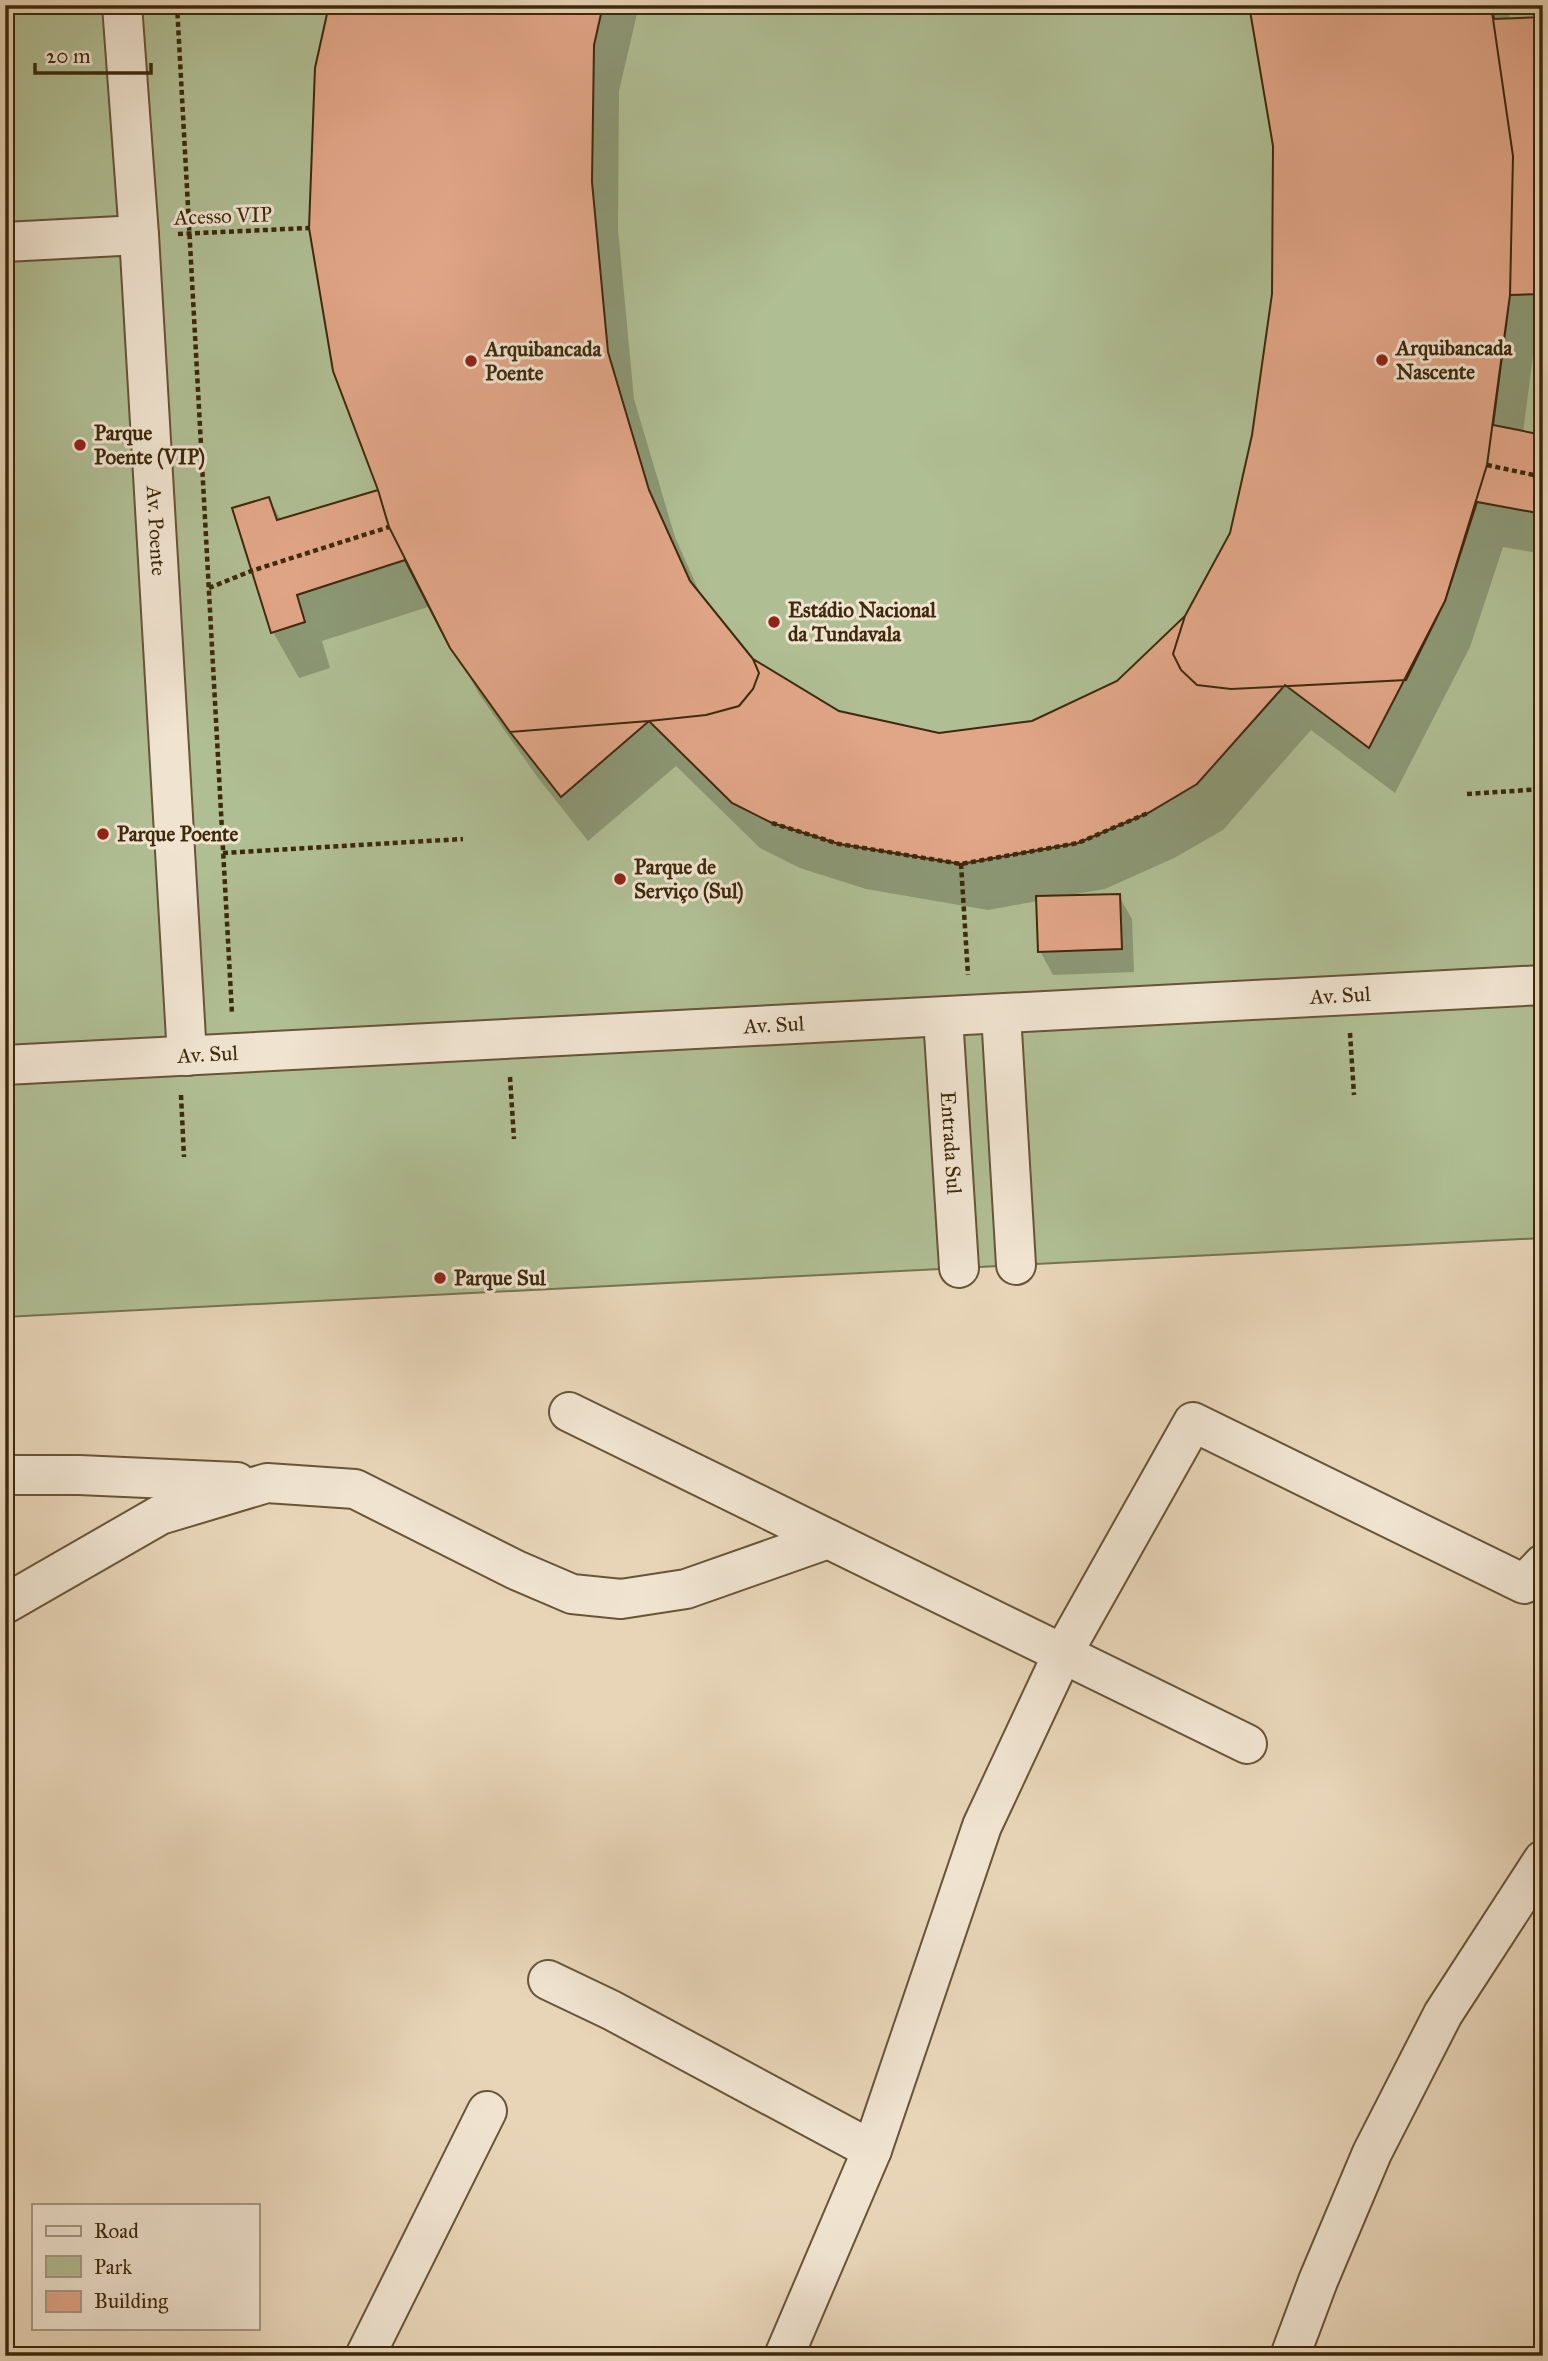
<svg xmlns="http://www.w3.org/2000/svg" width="1548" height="2361" font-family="'IM FELL Great Primer',serif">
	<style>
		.green { fill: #b0be94; stroke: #767450; stroke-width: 2 }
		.shadow { fill: #0003 }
		.building { fill: #e1a688; stroke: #3d290b; stroke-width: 2 }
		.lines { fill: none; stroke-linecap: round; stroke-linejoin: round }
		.minor-casing { stroke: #685436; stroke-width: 42 }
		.path { stroke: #3d290b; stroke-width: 4.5; stroke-dasharray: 5 3.5; stroke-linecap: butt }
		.minor { stroke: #f0e4d1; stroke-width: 38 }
		.poi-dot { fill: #8f2418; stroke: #f0e4d1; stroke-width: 2.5 }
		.labels { text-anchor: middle; stroke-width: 6; stroke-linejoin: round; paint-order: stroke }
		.street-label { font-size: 21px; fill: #3d290b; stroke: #f0e4d1 }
		.poi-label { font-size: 21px; font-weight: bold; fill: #3d290b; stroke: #f0e4d1; text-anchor: start }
	</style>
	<rect width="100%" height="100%" fill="#e8d5b8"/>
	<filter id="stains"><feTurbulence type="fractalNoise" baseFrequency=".00286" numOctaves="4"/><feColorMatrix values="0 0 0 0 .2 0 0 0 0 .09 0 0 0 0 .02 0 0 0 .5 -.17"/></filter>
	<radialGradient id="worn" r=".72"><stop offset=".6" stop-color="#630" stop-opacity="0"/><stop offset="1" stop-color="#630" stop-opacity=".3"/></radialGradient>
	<path class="green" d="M5,5h1538v1233l-1538,79z"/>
	<path class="shadow" d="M330,5h309l-20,86 -1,138 16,170 41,138 27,61 50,62 86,53 101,22 93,-12 86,-41 69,-65 45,-83 21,-99 20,-141 2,-148 -24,-141h256l3,15 33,-1v321h-8l-12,93 20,4v117l-40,-7 -33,100 -75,146 -84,-63 -88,100 -49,28 -69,31 -35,6 1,2 48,-1 13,23 2,53 -81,3 -13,-24 -2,-50 -50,9 -122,-21 -66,-21 -40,-20 -84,-82 -88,75 -50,-63 -59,-84 -48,-88 -109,35 8,27 -31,10 -26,-46 -4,-133 12,21 99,-29z"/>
	<path class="building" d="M329,5h274l-9,40 -2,137 16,170 41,138 41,91 63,78 86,52 100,22 93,-12 85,-40 68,-65 45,-83 22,-98 20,-141 1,-148 -24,-141h242l3,14 49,-2v277l-33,1 -17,130 50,10v79l-66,-12 -32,99 -76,147 -84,-63 -88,99 -49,29 -70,30 -117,21 -122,-20 -67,-21 -40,-20 -83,-82 -88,76 -51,-65 -60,-84 -45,-88 -108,35 8,27 -34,11 -39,-125 37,-11 8,23 101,-30 -45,-119 -24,-143 6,-160z
		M329,5h274l-9,40 -2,137 16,170 41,138 41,91 63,78 6,14 -6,16 -14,17 -33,9 -57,6 -139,11 -60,-84 -61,-121 -11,-37 -45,-119 -24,-143 6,-160z
		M1249,5h242l22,151 -3,139 -23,170 -42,136 -39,79 -175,9 -34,-4 -16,-15 -8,-16 12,-38 45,-83 22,-98 20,-141 1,-148z
		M1120,894l2,55 -84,3 -2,-56z"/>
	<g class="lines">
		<defs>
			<g id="minor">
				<path id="s1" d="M122,5l17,230 48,821"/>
				<path d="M5,242l134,-7"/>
				<path d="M1001,1014l15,251"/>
				<path id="s2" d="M943,1017l16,251"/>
				<path id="s3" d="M5,1065l1538,-80"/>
				<path d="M569,1412l678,332"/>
				<path d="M5,1475h74l158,7"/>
				<path d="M5,1604l155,-89 107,-32 88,6 161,81 56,24 49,5 65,-10 142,-50"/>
				<path d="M548,1980l63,30 261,140"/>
				<path d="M365,2356l122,-245"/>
				<path d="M784,2356l88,-206 110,-324 81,-173 130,-231 331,162 19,-20"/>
				<path d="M1290,2356l28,-75 54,-128 71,-139 100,-154"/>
			</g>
		</defs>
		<use href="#minor" class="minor-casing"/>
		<path class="path" d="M177,5l55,1009
			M178,234l131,-6
			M1487,465l56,12
			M209,588l42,-17 138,-44
			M1467,794l76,-5
			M772,823l67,21 122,20 117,-21 70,-30
			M223,853l240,-14
			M961,864l7,111
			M1350,1033l4,62
			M510,1077l4,62
			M181,1095l3,62"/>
		<use href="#minor" class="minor"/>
	</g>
	<g class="poi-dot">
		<circle cx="1382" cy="360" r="7"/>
		<circle cx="471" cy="361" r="7"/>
		<circle cx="80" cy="445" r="7"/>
		<circle cx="774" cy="622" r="7"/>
		<circle cx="103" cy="834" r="7"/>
		<circle cx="620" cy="879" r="7"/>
		<circle cx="440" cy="1278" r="7"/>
	</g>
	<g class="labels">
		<g class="street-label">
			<text transform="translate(223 216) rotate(-2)" y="7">Acesso VIP</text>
			<text dy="7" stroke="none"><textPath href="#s1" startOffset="527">Av. Poente</textPath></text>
			<text dy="7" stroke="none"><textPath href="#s3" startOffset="1337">Av. Sul</textPath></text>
			<text dy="7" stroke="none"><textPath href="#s3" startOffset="770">Av. Sul</textPath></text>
			<text dy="7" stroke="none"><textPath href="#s3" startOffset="203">Av. Sul</textPath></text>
			<text dy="7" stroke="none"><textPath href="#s2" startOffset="126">Entrada Sul</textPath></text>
		</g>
		<g class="poi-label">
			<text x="1396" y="355">Arquibancada<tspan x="1396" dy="24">Nascente</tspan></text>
			<text x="485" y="356">Arquibancada<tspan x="485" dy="24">Poente</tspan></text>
			<text x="94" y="440">Parque<tspan x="94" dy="24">Poente (VIP)</tspan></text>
			<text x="788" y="617">Estádio Nacional<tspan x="788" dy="24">da Tundavala</tspan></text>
			<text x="117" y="841">Parque Poente</text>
			<text x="634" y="874">Parque de<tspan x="634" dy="24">Serviço (Sul)</tspan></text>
			<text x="454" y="1285">Parque Sul</text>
		</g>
	</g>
	<rect width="1548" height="2361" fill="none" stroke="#e8d5b8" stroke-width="28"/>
	<rect x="7" y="7" width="1534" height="2347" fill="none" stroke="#3d290b" stroke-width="3.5"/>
	<rect x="14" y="14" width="1520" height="2333" fill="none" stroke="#3d290b" stroke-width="2"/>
	<rect x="32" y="2204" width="228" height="126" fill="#f0e4d1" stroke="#a89982" stroke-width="2"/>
	<rect x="46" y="2226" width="35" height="10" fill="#f0e4d1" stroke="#a89982" stroke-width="2"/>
	<text x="94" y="2238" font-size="21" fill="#3d290b">Road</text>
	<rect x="46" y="2256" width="35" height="21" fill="#b0be94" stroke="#a89982" stroke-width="2"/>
	<text x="94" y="2274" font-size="21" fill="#3d290b">Park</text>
	<rect x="46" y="2291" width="35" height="21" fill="#e1a688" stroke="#a89982" stroke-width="2"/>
	<text x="94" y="2308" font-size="21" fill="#3d290b">Building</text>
	<path d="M35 63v10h116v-10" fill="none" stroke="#3d290b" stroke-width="3.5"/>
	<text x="46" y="63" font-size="21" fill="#3d290b" stroke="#f0e4d1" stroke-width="5" paint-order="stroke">20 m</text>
	<rect width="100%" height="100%" filter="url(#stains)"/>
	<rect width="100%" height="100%" fill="url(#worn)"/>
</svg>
